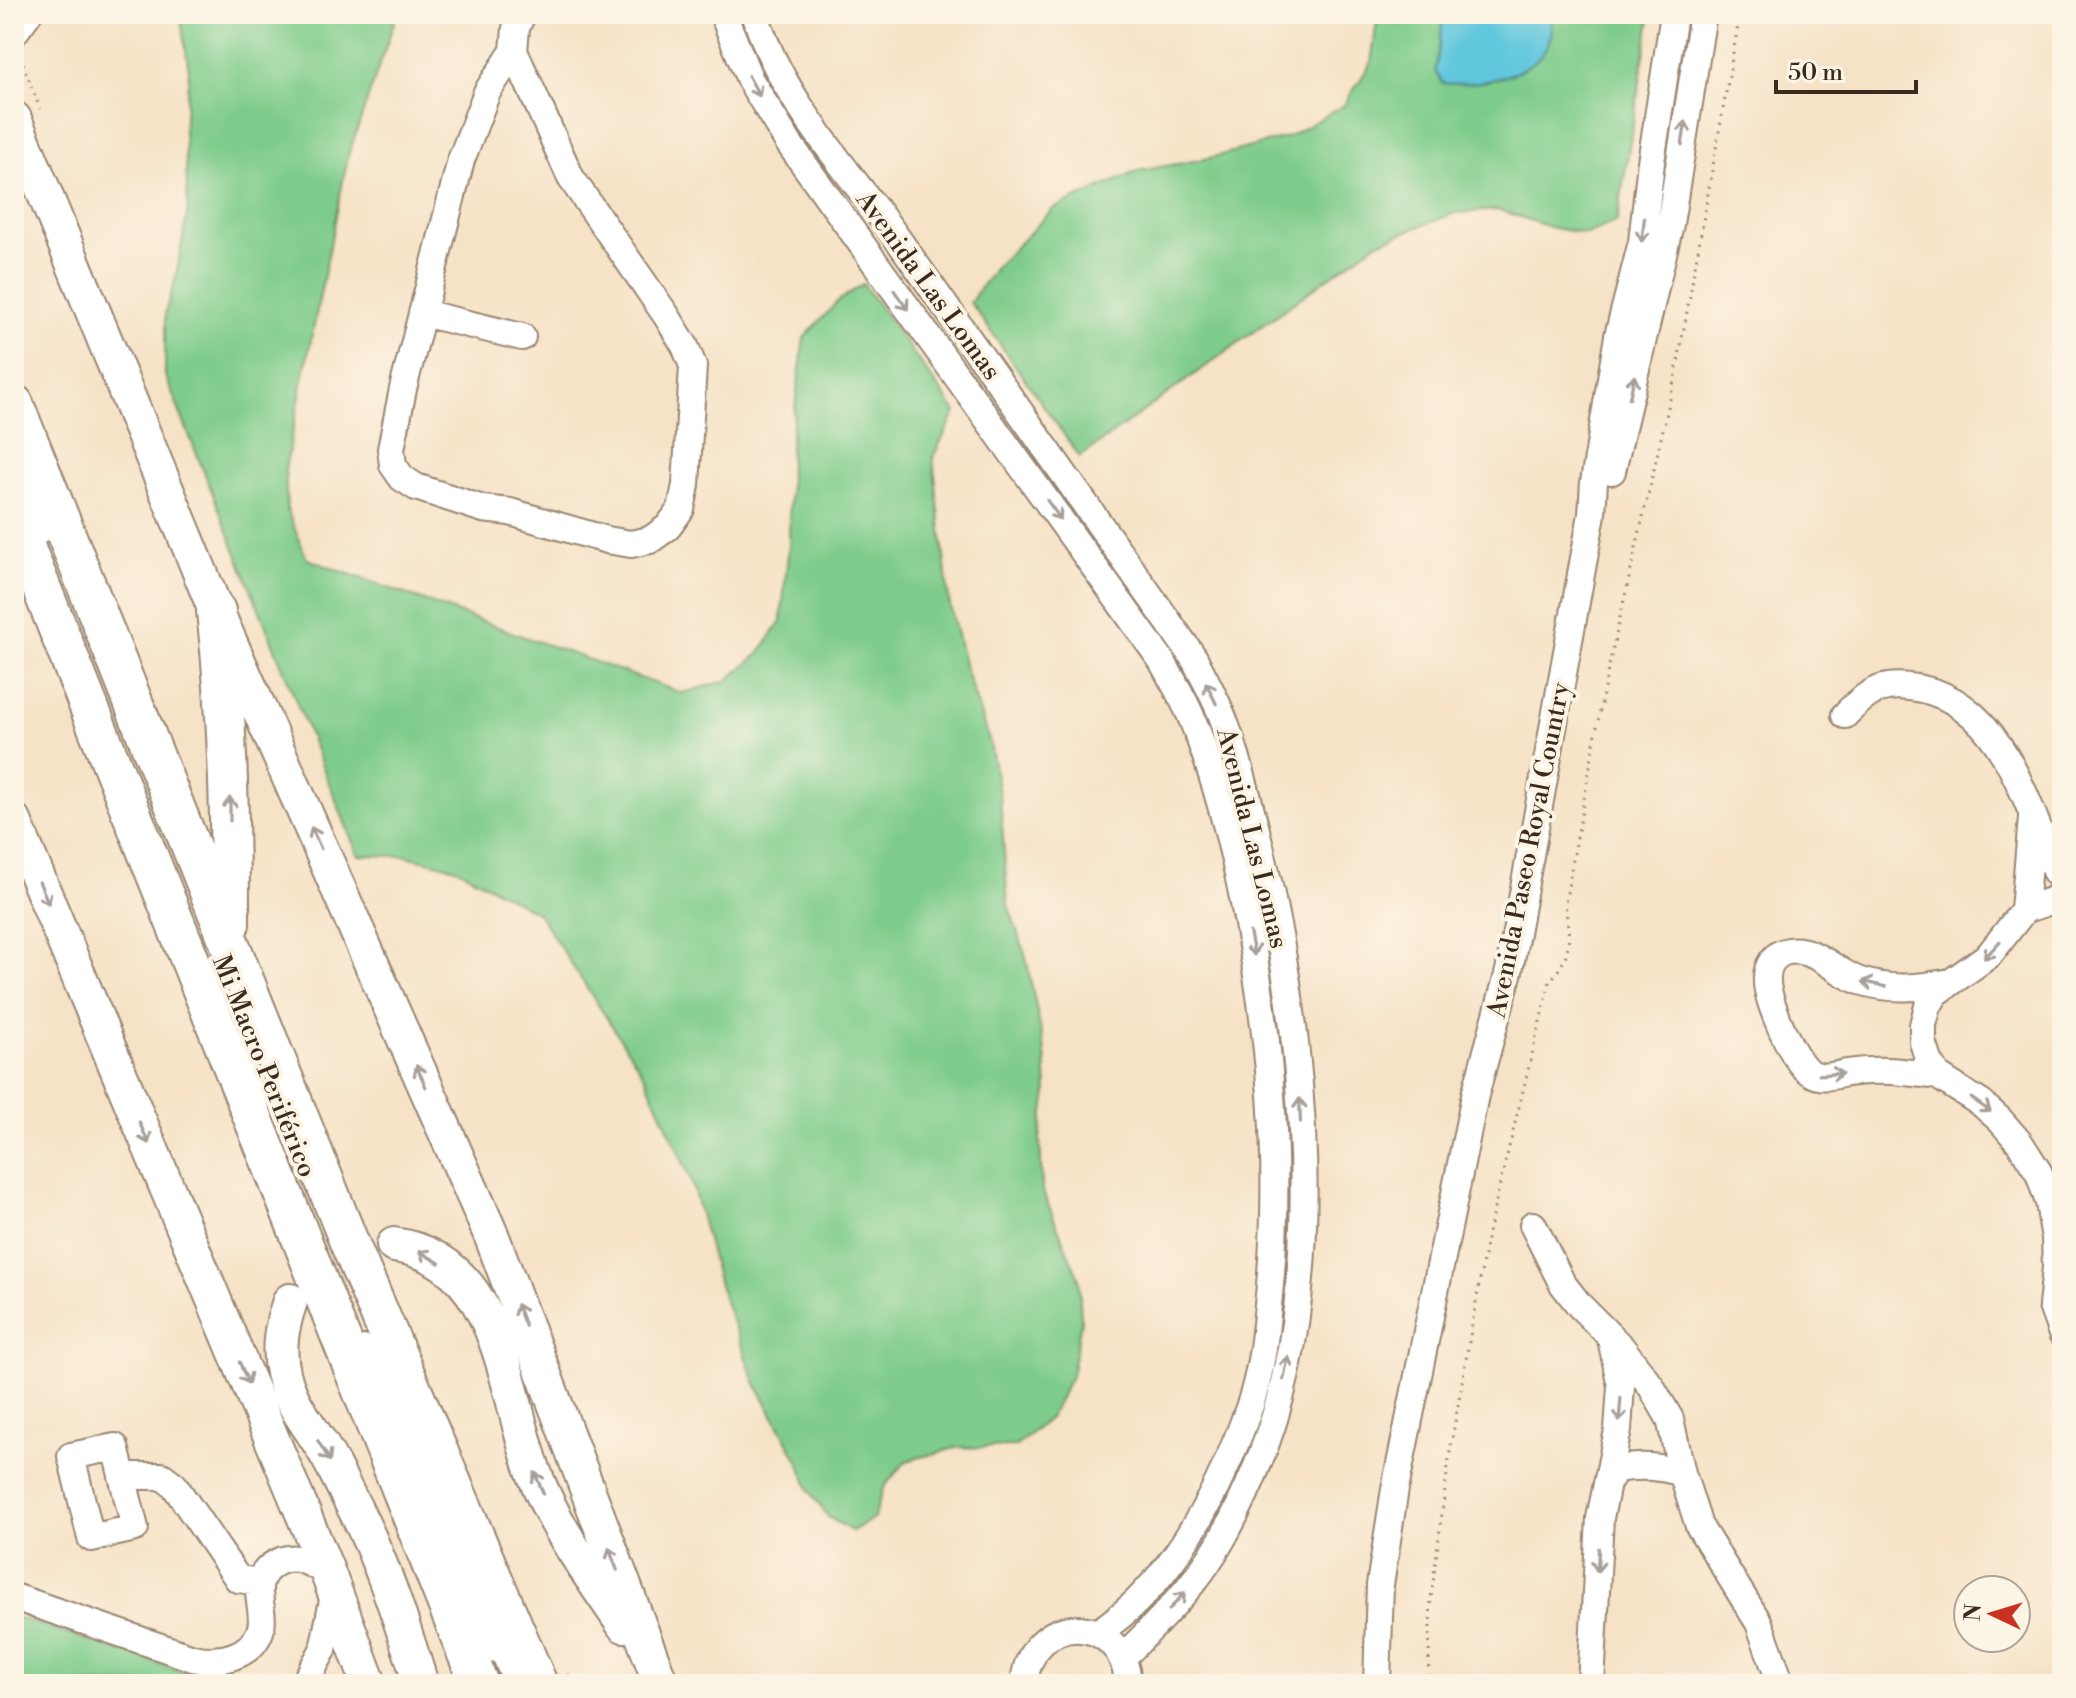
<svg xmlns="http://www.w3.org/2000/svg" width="2076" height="1698" font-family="'Libre Bodoni',serif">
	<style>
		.green { fill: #7ecc8b; stroke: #5c7b54; stroke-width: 2 }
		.water { fill: #60c7dd; stroke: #4e787e; stroke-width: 2 }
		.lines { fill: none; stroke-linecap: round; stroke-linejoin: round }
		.minor-casing { stroke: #988672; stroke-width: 30 }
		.major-casing { stroke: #988672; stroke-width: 38 }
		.highway-casing { stroke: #988672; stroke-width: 42 }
		.path { stroke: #988672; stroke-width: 3; stroke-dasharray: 2 6; stroke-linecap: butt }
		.minor { stroke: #fff; stroke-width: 26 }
		.major { stroke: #fff; stroke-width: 34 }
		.highway { stroke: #fff; stroke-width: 38 }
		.oneway { stroke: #a79f9a }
		.labels { text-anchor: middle; stroke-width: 8; stroke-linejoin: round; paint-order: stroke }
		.street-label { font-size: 26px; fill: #3b2a1e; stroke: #fcf5e5 }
	</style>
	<rect width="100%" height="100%" fill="#fcf5e5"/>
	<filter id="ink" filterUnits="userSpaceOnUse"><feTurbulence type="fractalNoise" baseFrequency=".0125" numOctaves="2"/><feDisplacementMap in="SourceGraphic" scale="16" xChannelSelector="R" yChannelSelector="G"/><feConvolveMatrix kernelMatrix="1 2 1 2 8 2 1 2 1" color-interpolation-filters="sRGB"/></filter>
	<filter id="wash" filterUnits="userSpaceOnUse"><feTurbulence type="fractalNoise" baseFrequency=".006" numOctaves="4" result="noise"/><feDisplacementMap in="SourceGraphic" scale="32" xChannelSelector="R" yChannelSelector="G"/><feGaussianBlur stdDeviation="1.8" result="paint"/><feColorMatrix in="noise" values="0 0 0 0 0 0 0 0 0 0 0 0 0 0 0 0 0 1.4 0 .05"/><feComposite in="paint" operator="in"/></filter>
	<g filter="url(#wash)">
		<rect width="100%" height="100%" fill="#f6e2c6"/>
		<path class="green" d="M180,14h217l-49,142 -63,313 2,41 20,49 375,134 44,-12 33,-27 22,-33 8,-76 1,-99 14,-108 33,-36 26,-18 93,128 -23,45 16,144 16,67 25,75 10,55 8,107 17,48 20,98 2,42 -7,45 2,52 37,89 2,43 -10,54 -21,41 -34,29 -61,2 -49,13 -22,26 -10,31 -22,13 -24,-14 -19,-27 -9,-26 -45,-82 -36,-97 -28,-105 -45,-102 -108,-165 -82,-45 -50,-12 -48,-1 -193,-480v-62l11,-36 12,-68 -4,-81 5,-58z
			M1378,14h273l-34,207 -30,13 -34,-6 -54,-18 -44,3 -77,29 -298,215 -110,-155 25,-34 58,-59 85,-38 72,-13 78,-21 56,-32 27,-42z
			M14,1616l171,56 -4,12h-167z"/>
		<path class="water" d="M1445,14h105c14,57 -66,74 -108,69l-7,-13c5,-19 4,-37 10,-56z"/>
	</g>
	<g filter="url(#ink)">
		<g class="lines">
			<defs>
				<path id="minor" d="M723,14l27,66 38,62 374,519c9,17 20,35 28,53 28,68 45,139 58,210 23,120 33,240 22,361 -4,39 -7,82 -20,120 -25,71 -60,144 -114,197 -12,12 -25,21 -38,31
					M755,14c26,85 91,153 142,224 99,140 198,280 297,420 10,20 21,39 29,60 16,41 26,85 37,128 44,182 72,444 -3,620 -17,42 -38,86 -68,121 -20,25 -43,47 -66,70
					M14,33l14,-19
					M514,51l-27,41 -26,68 -58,229 -12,60 2,16 9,13 14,9 67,22 27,3 97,28 24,4 19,-4 18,-13 13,-18 5,-24 7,-119 -8,-20 -19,-31 -95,-137 -57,-127 2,-23 6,-14
					M422,313l100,24
					M1612,471l58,-247 33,-210
					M14,482l21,52
					M1845,715c25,-26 40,-34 77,-26 81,17 105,116 133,182l7,9
					M2032,818l-8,92 -35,45 -53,38 -8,13 -5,19v17l6,19 9,15 44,28 18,16 20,23 19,30 10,30 6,35 1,29 -4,39 10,28
					M2024,910l32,-11 6,1
					M1938,1076c-30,-4 -61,-8 -91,-3 -12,2 -24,7 -36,0 -17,-8 -44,-73 -44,-91 -1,-16 7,-29 22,-31 24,-5 49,23 71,30 32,10 59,7 91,1
					M1533,1225l29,58 18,23 42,42 29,38 19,33 12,54 17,53 60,97 22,61
					M365,1349l55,128 69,172
					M115,1447l20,81 -44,10 -20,-82z
					M122,1476h40l12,9 64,94 22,3
					M1607,1483l9,-14c24,-4 43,-3 66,4
					M14,1597l179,61c25,6 60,-1 68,-30 3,-12 -2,-25 -2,-38 -1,-19 20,-34 39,-31 10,2 20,9 29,12
					M493,1624l24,60
					M304,1684l19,-34 12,-60
					M1024,1684c6,-74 100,-73 104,0
					M1377,1684l3,-99 15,-96 80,-394 34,-124 83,-457 2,-32 24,-146 24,-94 9,-80 23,-148
					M1591,1684l9,-166 18,-88 3,-44 -10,-47"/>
				<path id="major" d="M14,119l202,492 276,626 169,447
					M14,821l313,750 42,113
					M394,1245c114,15 109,158 145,240 21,50 55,95 85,140
					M290,1301c-8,24 -13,46 -7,72 7,32 27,52 43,80 10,17 18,36 28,54 29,56 48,117 67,177"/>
				<path id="highway" d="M14,404l337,843 187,437
					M14,519l465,1165
					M216,611c12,104 14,208 14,313"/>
			</defs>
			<use href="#minor" class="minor-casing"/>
			<use href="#major" class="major-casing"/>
			<use href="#highway" class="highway-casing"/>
			<path class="path" d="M20,56l20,53
				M568,1674l4,10
				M1428,1684l3,-86 19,-147 38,-218 62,-252c23,-27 20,-43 15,-77l40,-221 71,-310 64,-359"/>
			<use href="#minor" class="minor"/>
			<use href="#major" class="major"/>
			<use href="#highway" class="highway"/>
		</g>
		<defs><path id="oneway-shaft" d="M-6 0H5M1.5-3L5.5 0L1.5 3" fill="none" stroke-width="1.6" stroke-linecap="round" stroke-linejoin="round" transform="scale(2)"/></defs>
		<g class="oneway">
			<use href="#oneway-shaft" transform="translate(754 86) rotate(61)"/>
			<use href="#oneway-shaft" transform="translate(1684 133) rotate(-81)"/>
			<use href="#oneway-shaft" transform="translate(1643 230) rotate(97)"/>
			<use href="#oneway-shaft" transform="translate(901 300) rotate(54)"/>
			<use href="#oneway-shaft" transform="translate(1632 387) rotate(-77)"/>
			<use href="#oneway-shaft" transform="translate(1054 510) rotate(54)"/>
			<use href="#oneway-shaft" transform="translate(1211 693) rotate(-116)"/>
			<use href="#oneway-shaft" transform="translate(230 809) rotate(-90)"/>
			<use href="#oneway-shaft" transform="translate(316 838) rotate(-114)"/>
			<use href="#oneway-shaft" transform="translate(44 893) rotate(67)"/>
			<use href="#oneway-shaft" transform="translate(1252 944) rotate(79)"/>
			<use href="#oneway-shaft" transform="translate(1992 950) rotate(132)"/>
			<use href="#oneway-shaft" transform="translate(1874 984) rotate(-167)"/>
			<use href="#oneway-shaft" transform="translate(1831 1074) rotate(-4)"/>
			<use href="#oneway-shaft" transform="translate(421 1076) rotate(-114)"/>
			<use href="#oneway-shaft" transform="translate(1981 1105) rotate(35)"/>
			<use href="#oneway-shaft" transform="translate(1300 1110) rotate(-92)"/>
			<use href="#oneway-shaft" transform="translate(144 1133) rotate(67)"/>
			<use href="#oneway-shaft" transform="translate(429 1257) rotate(-150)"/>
			<use href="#oneway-shaft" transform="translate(521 1315) rotate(-111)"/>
			<use href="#oneway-shaft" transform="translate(1286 1368) rotate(-78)"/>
			<use href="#oneway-shaft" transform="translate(244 1373) rotate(67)"/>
			<use href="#oneway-shaft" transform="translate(1620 1410) rotate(94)"/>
			<use href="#oneway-shaft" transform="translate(324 1451) rotate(59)"/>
			<use href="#oneway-shaft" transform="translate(539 1483) rotate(-112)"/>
			<use href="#oneway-shaft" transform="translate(613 1559) rotate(-111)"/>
			<use href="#oneway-shaft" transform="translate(1598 1560) rotate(93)"/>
			<use href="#oneway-shaft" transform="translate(1177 1601) rotate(-48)"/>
		</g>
	</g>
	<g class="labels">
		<g class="street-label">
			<text transform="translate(929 285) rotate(54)" y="9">Avenida Las Lomas</text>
			<text transform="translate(1253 838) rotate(76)" y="9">Avenida Las Lomas</text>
			<text transform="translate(1528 850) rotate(-79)" y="9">Avenida Paseo Royal Country</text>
			<text transform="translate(265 1066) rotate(68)" y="9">Mi Macro Periférico</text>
		</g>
	</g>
	<rect width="2076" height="1698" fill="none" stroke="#fcf5e5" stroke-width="48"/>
	<g transform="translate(1992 1614) rotate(274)"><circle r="38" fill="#fcf5e5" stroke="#afa495" stroke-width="2"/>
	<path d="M0-6L14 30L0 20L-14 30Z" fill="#c8321e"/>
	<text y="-12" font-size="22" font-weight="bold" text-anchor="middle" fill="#3b2a1e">N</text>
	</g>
	<path d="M1776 80v12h140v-12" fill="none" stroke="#3b2a1e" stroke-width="4"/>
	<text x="1788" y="80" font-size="24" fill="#3b2a1e" stroke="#fcf5e5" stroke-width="6" paint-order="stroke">50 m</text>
</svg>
